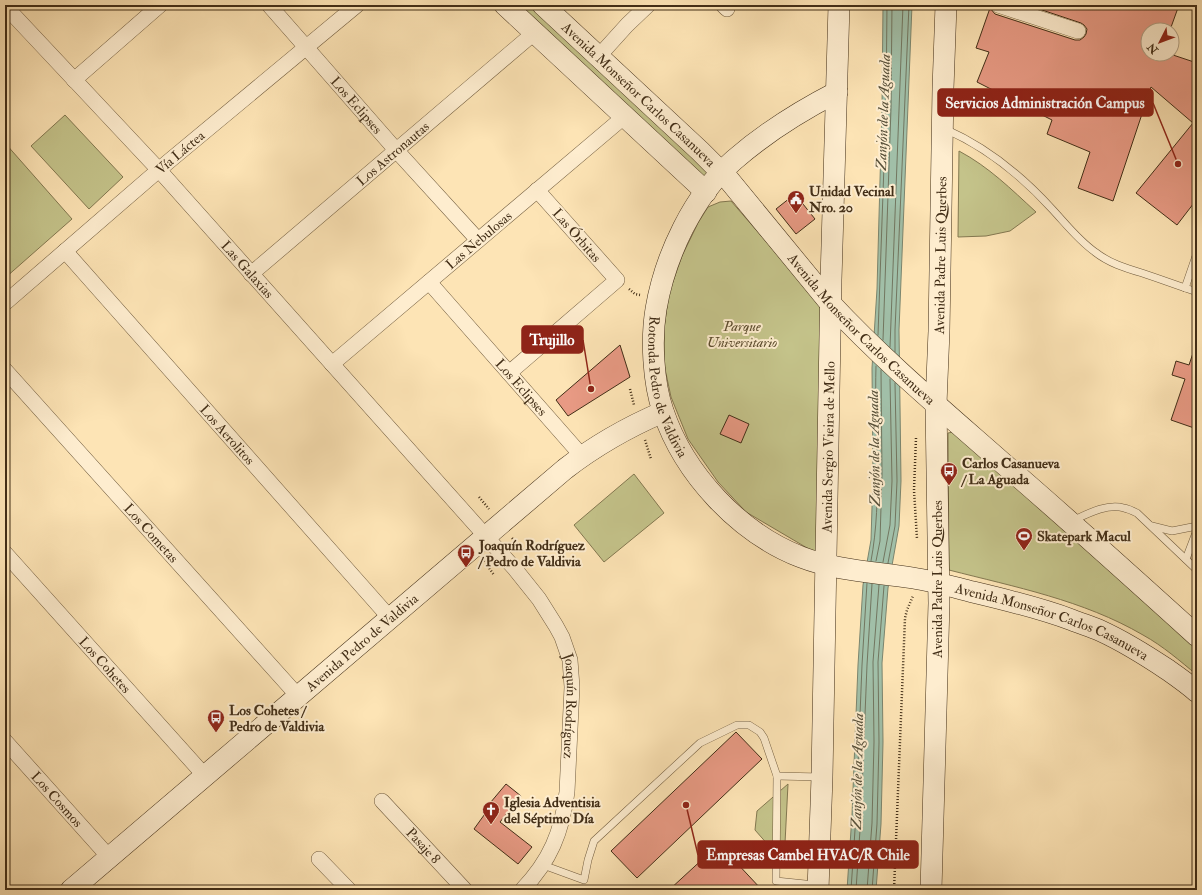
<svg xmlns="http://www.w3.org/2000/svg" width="1202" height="895" viewBox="0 0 1202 895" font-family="'IM FELL Double Pica',serif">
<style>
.green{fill:#c4c38a;stroke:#837850}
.water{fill:#a1bfa8;stroke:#7b856e}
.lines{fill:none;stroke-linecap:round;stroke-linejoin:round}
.shore{stroke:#727660;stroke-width:1}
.building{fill:#e89a84;stroke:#422e17}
.service-casing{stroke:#715c3e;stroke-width:8}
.minor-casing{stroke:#715c3e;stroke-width:16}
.secondary-casing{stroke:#422e17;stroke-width:22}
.path{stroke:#422e17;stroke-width:2.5;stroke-dasharray:1 2;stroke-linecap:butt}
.service{stroke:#feedcf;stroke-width:7}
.minor{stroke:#feedcf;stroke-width:15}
.secondary{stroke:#feedcf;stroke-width:21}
.labels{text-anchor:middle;stroke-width:4;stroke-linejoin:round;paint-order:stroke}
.street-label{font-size:14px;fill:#422e17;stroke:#feedcf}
.poi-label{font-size:14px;font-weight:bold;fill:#422e17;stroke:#feedcf;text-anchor:start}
.park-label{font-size:14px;font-style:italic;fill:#5c4c2e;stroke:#feedcf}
.water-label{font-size:15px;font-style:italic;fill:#5a523b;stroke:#feedcf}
.leader{fill:none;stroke:#8f2418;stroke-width:1.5}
.callout-dot{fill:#8f2418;stroke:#feedcf;stroke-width:1.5}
.callout{fill:#8f2418;stroke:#8f2418;stroke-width:1.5}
.callout-label{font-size:15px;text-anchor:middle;font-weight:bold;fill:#fff}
</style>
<rect width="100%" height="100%" fill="#fde4b5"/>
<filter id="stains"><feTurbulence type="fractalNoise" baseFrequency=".005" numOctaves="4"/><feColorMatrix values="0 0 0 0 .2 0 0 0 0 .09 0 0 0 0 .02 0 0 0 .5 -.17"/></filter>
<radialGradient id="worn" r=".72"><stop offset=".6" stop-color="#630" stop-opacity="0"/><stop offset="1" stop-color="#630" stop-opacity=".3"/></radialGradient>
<g class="green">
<path d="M516,5H530L710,171L703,178Z"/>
<path d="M65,115L123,177L89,209L31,146Z"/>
<path d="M5,143L72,219L5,278Z"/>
<path d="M959,151C989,167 1011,189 1036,212L1010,231L986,236L958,237Z"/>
<path d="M731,201L821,305L819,555L746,512L718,482L688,439L671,397L664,364V328L669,293L682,256L698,223L708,207L720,202Z"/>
<path d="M959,431L1197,646V675C1180,661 1163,646 1143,635C1083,600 1015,587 949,570L948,433Z"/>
<path d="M634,474L664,513L604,562L574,525Z"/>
<path d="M788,784L784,863L755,830L757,811Z"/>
</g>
<path class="water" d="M883,5H912L899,330L901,481L899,526L888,588L882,663L883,742L881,824L876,890H847L852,815L858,665L863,585L871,540L873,474L872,368L877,289L882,108Z"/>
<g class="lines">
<g class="shore">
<path d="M878,335L886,108L887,5"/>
<path d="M883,340L891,108L892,5"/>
<path d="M890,347L903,5"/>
<path d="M895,352V330L909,5"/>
<path d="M871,561C883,497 874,430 876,366"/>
<path d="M876,561L880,541L882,474L881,370"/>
<path d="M883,562L890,525L892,481L890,379"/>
<path d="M888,563L895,526L897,481L895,383"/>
<path d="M851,890L856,815L862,665L867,583"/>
<path d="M856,890L861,815L867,665L872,584"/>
<path d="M867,890L872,823L874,742L873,662L879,585"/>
<path d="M872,890L877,824L879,742L878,662L884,586"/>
</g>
</g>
<g class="building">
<path d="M1027,5H1179L1170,30H1148V54H1170L1197,63V199L1177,225L1136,193L1193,123L1151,87L1113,201L1078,188L1090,152L1047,134L1052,120L977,82L989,52L976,48L990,8L995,14L1075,40H1080L1084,37L1086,34L1087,29L1084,25L1081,23Z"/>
<path d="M795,194L815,219L796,234L776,209Z"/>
<path d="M620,345L630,377L568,416L556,400Z"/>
<path d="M1194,350L1197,351V429L1171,420L1185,379L1172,375L1176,361L1189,365Z"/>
<path d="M729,415L749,424L741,443L720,434Z"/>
<path d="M736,732L762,759L637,878L611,851Z"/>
<path d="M506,784L521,796L500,822L532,847L518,864L474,829L487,811L485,809Z"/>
<path d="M719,844L762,890H669Z"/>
</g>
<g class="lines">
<defs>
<g id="service">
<path d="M945,129C986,147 1022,176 1052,209C1066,224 1078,240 1095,252C1109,263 1125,268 1142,273C1160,279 1179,286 1197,292"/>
<path d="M1185,288L1197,253"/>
<path d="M1072,521C1087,514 1107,503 1124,508C1129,509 1133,511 1137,513L1197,570"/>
<path d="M1152,526L1172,531L1197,526"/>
<path d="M1186,559L1197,530"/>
<path d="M777,776L821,777"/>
<path d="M543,865L584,880L588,860L594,841L700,743L737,725H749L760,732L764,738L777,776L776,881L815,885"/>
</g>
<g id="minor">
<path id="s1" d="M269,5L396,150L478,240"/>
<path d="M723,5L727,9"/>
<path d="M998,5L1078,31"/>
<path id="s2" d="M5,6L159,170L515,569L539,599L556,626L562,637L570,660L572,687L567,792C562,832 550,861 522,890"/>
<path d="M599,56L627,25L648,5"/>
<path d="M74,80L160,5"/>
<path id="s3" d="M65,251L390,618"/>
<path id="s4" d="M251,274L534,33"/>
<path id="s5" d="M429,282L582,456"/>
<path id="s6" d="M5,303L168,162L357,5"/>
<path id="s7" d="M332,364L625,116"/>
<path id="s8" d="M5,370L298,696"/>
<path d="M509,373L617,280L537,190"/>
<path id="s9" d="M5,553L205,776"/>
<path id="s10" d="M5,741L109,857"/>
<path id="s11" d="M382,801L465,890"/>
<path d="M319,859L349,890"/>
</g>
<g id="secondary">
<path d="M505,5L706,192"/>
<path id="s12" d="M543,5L700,151L729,180L830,303C884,361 946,413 1005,465C1070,521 1133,578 1197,636"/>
<path id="s13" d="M837,92C800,111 765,133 734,160C693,196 665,256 656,309C651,339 653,382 663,411C684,474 739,533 801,557C837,571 876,572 913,578C933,581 953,587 973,592C1007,600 1040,608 1072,620C1082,624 1092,627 1101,631C1125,642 1147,656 1168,670C1178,677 1188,684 1197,692"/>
<path id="s14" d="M71,890L565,469C596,445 628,427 663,412"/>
<path id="s15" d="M818,890L822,777L831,280L839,5"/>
<path id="s16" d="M931,890L939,603L936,404L939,331L943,89L946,5"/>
</g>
</defs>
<use href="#service" class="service-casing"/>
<use href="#minor" class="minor-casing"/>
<use href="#secondary" class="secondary-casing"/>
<g class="path">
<path d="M629,289L635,294L640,295"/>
<path d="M630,389L634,405"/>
<path d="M916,438L914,490L917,539"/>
<path d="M645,440L651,459"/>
<path d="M479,497L489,509"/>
<path d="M512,538L523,550"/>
<path d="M484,561L494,575"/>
<path d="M894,890L905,618L907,610L913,596"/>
</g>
<use href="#service" class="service"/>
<use href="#minor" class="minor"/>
<use href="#secondary" class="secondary"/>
</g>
<defs>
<symbol id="civic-pin" viewBox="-11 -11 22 30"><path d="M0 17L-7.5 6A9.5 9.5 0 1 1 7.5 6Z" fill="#8f2418" stroke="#feedcf"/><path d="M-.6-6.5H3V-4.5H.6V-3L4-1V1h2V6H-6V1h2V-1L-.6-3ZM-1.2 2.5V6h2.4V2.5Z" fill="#fff"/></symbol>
<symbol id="bus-pin" viewBox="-11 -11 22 30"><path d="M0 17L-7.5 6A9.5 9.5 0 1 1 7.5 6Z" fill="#8f2418" stroke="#feedcf"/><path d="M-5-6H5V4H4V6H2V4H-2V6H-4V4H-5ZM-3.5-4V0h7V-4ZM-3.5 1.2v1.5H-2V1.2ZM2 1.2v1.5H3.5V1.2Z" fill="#fff"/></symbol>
<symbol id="stadium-pin" viewBox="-11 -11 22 30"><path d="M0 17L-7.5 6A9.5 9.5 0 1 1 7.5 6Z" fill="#8f2418" stroke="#feedcf"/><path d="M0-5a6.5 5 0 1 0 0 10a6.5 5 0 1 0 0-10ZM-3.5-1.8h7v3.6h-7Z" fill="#fff"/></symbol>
<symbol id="church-pin" viewBox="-11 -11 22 30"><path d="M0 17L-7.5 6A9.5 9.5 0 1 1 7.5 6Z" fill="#8f2418" stroke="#feedcf"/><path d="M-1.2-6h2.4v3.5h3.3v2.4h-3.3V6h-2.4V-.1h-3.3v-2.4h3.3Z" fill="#fff"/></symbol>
</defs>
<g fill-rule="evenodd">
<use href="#civic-pin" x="786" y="189" width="20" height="27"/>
<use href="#bus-pin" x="939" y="461" width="20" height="27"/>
<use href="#stadium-pin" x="1014" y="526" width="20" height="27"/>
<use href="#bus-pin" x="456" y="543" width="20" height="27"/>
<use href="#bus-pin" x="206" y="708" width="20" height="27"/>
<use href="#church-pin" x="481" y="800" width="20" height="27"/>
</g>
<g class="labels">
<g class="street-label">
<text dy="5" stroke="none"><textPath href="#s12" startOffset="131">Avenida Monseñor Carlos Casanueva</textPath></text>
<text dy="5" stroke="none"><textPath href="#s1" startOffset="133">Los Eclipses</textPath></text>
<text dy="5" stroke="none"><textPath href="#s6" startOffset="231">Vía Láctea</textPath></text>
<text dy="5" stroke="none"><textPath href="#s4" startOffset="186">Los Astronautas</textPath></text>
<text transform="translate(577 235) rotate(49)" y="5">Las Órbitas</text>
<text dy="5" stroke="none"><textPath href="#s7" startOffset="192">Las Nebulosas</textPath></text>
<text dy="5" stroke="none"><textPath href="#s16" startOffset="635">Avenida Padre Luis Querbes</textPath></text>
<text dy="5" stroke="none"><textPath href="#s2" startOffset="358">Las Galaxias</textPath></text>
<text dy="5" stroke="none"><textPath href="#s12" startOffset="455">Avenida Monseñor Carlos Casanueva</textPath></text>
<text dy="5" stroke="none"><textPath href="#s13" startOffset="375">Rotonda Pedro de Valdivia</textPath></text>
<text dy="5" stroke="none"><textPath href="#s5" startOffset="140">Los Eclipses</textPath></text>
<text dy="5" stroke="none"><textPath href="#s3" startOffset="245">Los Aerolitos</textPath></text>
<text dy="5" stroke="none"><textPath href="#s15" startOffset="443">Avenida Sergio Vieira de Mello</textPath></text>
<text dy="5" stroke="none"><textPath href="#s8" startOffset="219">Los Cometas</textPath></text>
<text transform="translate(937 579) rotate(-90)" y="5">Avenida Padre Luis Querbes</text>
<text dy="5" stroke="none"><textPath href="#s13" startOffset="865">Avenida Monseñor Carlos Casanueva</textPath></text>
<text dy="5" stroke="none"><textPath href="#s14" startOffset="382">Avenida Pedro de Valdivia</textPath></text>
<text dy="5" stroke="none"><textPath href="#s9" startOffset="150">Los Cohetes</textPath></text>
<text dy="5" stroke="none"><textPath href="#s2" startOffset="913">Joaquín Rodríguez</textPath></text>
<text dy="5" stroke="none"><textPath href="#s10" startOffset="78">Los Cosmos</textPath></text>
<text dy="5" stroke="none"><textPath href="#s11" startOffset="61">Pasaje 8</textPath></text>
</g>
<g class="poi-label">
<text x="809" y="196">Unidad Vecinal<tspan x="809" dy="16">Nro. 20</tspan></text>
<text x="962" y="468">Carlos Casanueva<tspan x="962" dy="16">/ La Aguada</tspan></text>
<text x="1037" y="541">Skatepark Macul</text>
<text x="479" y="550">Joaquín Rodríguez<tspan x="479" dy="16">/ Pedro de Valdivia</tspan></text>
<text x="229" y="715">Los Cohetes /<tspan x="229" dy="16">Pedro de Valdivia</tspan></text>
<text x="504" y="807">Iglesia Adventisia<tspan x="504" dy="16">del Séptimo Día</tspan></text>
</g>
<g class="park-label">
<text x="742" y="331">Parque<tspan x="742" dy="16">Universitario</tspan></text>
</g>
<g class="water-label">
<text transform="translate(883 112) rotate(-88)" y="5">Zanjón de la Aguada</text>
<text transform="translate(874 448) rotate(-91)" y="5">Zanjón de la Aguada</text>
<text transform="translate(857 771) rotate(-89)" y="5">Zanjón de la Aguada</text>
</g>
</g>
<path class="leader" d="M1178 164L1153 103M591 389L583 340M686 805L698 855"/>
<g class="callout-dot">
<circle cx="1178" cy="164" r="4"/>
<circle cx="591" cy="389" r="4"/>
<circle cx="686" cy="805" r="4"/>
</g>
<g class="callout">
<rect x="938" y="89" width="215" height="27" rx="4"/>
<rect x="522" y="326" width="61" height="27" rx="4"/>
<rect x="698" y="841" width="220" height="27" rx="4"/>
</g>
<g class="callout-label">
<text x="1045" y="108">Servicios Administración Campus</text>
<text x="552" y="345">Trujillo</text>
<text x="808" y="860">Empresas Cambel HVAC/R Chile</text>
</g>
<rect width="1202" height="895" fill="none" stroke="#fde4b5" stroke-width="20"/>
<rect x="6" y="6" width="1190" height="883" fill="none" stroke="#422e17" stroke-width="2"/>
<rect x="10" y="10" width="1182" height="875" fill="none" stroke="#422e17"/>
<g transform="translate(1160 42) rotate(228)"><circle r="19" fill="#feedcf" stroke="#b3a185"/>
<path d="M0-3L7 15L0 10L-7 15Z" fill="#8f2418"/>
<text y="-6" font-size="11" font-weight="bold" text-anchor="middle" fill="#422e17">N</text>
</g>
<rect width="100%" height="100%" filter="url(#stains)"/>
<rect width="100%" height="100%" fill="url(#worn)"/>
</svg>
